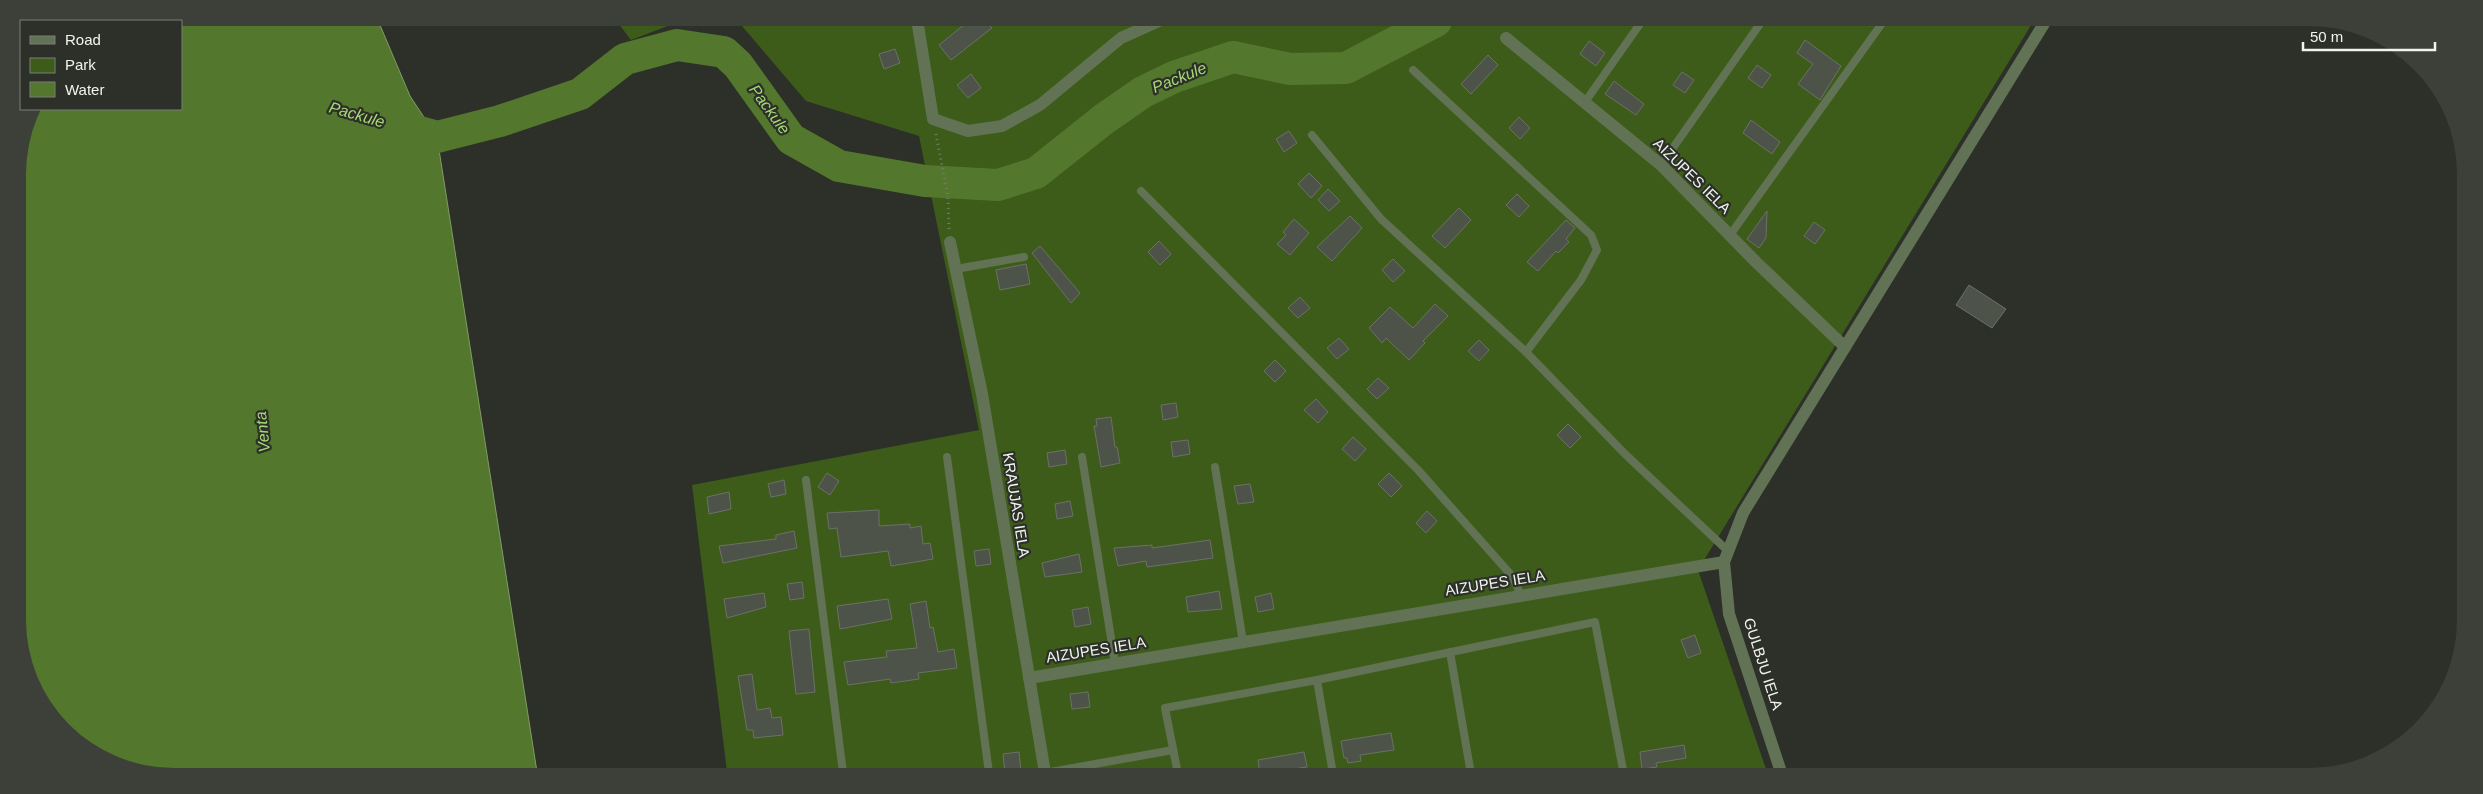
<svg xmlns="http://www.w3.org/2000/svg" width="2483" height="794" viewBox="0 0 2483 794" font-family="Helvetica,sans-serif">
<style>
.green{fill:#3d5c1a}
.water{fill:#53772d;stroke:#829c67}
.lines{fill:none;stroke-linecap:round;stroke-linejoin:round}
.river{stroke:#53772d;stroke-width:32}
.building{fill:#4e534a;stroke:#6b7167}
.path{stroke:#777b74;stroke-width:3;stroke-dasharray:1 4;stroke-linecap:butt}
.lane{stroke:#627254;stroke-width:8}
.street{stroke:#627254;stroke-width:12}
.labels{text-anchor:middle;stroke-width:4.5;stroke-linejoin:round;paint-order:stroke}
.street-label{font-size:15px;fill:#f0f4ee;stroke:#2c3028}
.water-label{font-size:16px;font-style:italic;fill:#a6d975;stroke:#2c3028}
</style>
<rect width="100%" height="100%" fill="#2c3028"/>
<g class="green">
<path d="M615,19H686L631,40Z"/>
<path d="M736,19L2033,22L1698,570L1768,775L727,772L692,485L979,430L919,136L806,101Z"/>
</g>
<path class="water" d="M175,18H377L410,96L437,137L537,772L134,771L88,750L57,723L20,650L18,165L30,114L33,109H181V21H156Z"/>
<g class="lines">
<path class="river" d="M395,125L437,137L500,121L580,94L625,59L677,45L724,52L738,65L791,139L839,166L925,181L998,185L1036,173L1104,119L1143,92L1174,77L1233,57L1290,69L1346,68L1436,21"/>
</g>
<g class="building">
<path d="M971,19L984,20L992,28L951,60L939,45Z"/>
<path d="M1805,40L1841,66L1820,100L1798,84L1813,64L1797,53Z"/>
<path d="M1589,41L1605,53L1596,66L1580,54Z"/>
<path d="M895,49L900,63L884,69L879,54Z"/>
<path d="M1488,55L1498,65L1471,94L1461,84Z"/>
<path d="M1757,65L1771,75L1762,88L1748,78Z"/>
<path d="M1682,72L1694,80L1685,93L1673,85Z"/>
<path d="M971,74L981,88L968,98L957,85Z"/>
<path d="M1614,81L1644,104L1636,115L1605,94Z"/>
<path d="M1519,117L1530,128L1520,139L1509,128Z"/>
<path d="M1751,120L1780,142L1772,154L1743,133Z"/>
<path d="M1289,131L1297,143L1284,152L1276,139Z"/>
<path d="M1309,173L1322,186L1311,198L1298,184Z"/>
<path d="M1328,189L1340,201L1329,211L1318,200Z"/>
<path d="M1517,194L1529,206L1519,217L1506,205Z"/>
<path d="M1459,208L1471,220L1445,248L1432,236Z"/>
<path d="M1767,211L1766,238L1759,248L1747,239Z"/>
<path d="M1350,216L1362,228L1332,261L1317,247Z"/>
<path d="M1294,219L1309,233L1290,255L1277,244L1286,235L1283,232Z"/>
<path d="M1566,220L1575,228L1566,239L1569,242L1558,253L1556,251L1538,271L1527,262Z"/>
<path d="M1814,222L1825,230L1815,244L1804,236Z"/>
<path d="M1159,241L1171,254L1160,265L1148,252Z"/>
<path d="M1040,246L1080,293L1071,303L1032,253Z"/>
<path d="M1393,259L1405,271L1393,282L1382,270Z"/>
<path d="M1026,264L1030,284L1000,290L996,270Z"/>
<path d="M1969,285L2006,309L1992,328L1956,305Z"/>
<path d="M1300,297L1310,308L1298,318L1288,308Z"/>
<path d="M1435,304L1448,316L1423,341L1425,343L1409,360L1386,338L1382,343L1369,328L1390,307L1413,328Z"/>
<path d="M1339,338L1349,349L1337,359L1327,348Z"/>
<path d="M1479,340L1489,350L1479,361L1468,351Z"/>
<path d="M1275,360L1286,371L1275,382L1264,371Z"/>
<path d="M1378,378L1389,388L1377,399L1367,389Z"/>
<path d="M1316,399L1328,412L1318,423L1304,410Z"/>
<path d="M1176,403L1178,417L1163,420L1161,405Z"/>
<path d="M1111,417L1115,447H1117L1120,463L1101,467L1094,426H1097L1096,419Z"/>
<path d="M1568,424L1581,437L1570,448L1557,435Z"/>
<path d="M1353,437L1366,449L1355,461L1342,449Z"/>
<path d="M1188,440L1190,454L1173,457L1171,442Z"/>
<path d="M1065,450L1067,464L1049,467L1047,453Z"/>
<path d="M827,473L839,481L830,495L818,487Z"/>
<path d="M1389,473L1402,486L1391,497L1378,484Z"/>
<path d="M784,480L786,494L771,497L768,484Z"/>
<path d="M1250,484L1254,502L1238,504L1234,486Z"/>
<path d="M729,492L731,509L709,514L707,497Z"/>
<path d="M1070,501L1073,516L1057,519L1055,504Z"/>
<path d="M879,510V526L910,524V528L921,526L923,544L930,543L933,559L891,566L888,551L841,557L837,528L829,529L827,513Z"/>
<path d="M1427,511L1437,521L1426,533L1416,523Z"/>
<path d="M794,531L797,548L723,563L719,546L776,539V535Z"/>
<path d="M1210,540L1213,558L1147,567L1146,561L1118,566L1114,548L1152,545V548Z"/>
<path d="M989,549L991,564L976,566L974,551Z"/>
<path d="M1079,554L1082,572L1045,577L1042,563Z"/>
<path d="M802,582L804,598L790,600L787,584Z"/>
<path d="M1219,591L1222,609L1188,612L1186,597Z"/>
<path d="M764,593L766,607L727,618L724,599Z"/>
<path d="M1271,593L1274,609L1258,612L1255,597Z"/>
<path d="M888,599L892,619L840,629L837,606Z"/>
<path d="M926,601L930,628L933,627L938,652L954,649L957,668L918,673L919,679L891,683L890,679L848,685L844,662L887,657L886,651L917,648L910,604Z"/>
<path d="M1088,607L1091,624L1075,627L1072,610Z"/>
<path d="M809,629L815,692L796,694L789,631Z"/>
<path d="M1695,635L1701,653L1688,658L1681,640Z"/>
<path d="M752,674L757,710L770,708L772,718L781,717L783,735L754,738L753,730H747L738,676Z"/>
<path d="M1088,692L1090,707L1072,709L1070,694Z"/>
<path d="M1391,733L1394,750L1360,755L1361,761L1348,763L1347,758H1344L1341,741Z"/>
<path d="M1684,745L1686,758L1656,763L1657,767L1642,769L1640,752Z"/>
<path d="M1019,752L1021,771L1005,773L1003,754Z"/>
<path d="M1304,752L1307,767L1260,774L1258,760Z"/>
</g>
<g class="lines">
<path class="path" d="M936,134L948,198L949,229"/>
<g class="lane">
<path d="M1413,70L1591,235L1597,250L1581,280L1526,352"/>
<path d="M1585,102L1642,21"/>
<path d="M1312,135L1381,219L1526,352L1625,454L1728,551"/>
<path d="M1661,165L1762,21"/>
<path d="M1141,191L1418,470L1512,576L1521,595"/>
<path d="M1730,235L1883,22"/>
<path d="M956,269L1024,257"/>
<path d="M947,457L989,773"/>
<path d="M1082,457L1115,663"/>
<path d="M1215,467L1243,642"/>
<path d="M806,480L843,773"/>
<path d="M1450,652L1471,774"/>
<path d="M1317,680L1595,622L1624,775"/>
<path d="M1045,773L1173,750"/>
<path d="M1178,774L1165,708L1317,680L1333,774"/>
</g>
<g class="street">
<path d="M917,19L933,119L968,131L1002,126L1040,105L1121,38L1161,20"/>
<path d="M1506,38L1661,165L1756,262L1845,347"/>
<path d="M950,242L982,394L1045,773"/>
<path d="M1029,678L1724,562"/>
<path d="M1782,775L1729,614L1724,562L1743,513L2045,22"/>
</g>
</g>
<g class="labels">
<g class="street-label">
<text transform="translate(1692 176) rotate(44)" y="5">AIZUPES IELA</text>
<text transform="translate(1016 505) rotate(81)" y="5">KRAUJAS IELA</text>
<text transform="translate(1495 583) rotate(-9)" y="5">AIZUPES IELA</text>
<text transform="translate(1096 650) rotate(-9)" y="5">AIZUPES IELA</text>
<text transform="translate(1763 664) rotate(72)" y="5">GULBJU IELA</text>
</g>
<g class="water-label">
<text transform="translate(1179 77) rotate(-22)" y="6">Packule</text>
<text transform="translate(770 109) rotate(54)" y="6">Packule</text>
<text transform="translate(357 114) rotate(16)" y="6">Packule</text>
<text transform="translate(262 432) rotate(-96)" y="6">Venta</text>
</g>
</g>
<path d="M0 0H2483V794H0ZM174 26H2309A148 148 0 0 1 2457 174V620A148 148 0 0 1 2309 768H174A148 148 0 0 1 26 620V174A148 148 0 0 1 174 26Z" fill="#3c4038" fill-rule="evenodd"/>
<rect x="20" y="20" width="162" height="90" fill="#2c3028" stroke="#7a7e77"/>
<rect x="30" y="36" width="25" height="8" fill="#627254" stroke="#7a7e77"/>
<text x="65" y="45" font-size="15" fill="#f0f4ee">Road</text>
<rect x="30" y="58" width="25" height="15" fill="#3d5c1a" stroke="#7a7e77"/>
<text x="65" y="70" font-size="15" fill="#f0f4ee">Park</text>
<rect x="30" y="82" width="25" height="15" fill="#53772d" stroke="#7a7e77"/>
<text x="65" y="95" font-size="15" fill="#f0f4ee">Water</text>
<path d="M2303 42v8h132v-8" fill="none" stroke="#f0f4ee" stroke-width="2.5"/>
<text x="2310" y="42" font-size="15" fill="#f0f4ee" stroke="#2c3028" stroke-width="4" paint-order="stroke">50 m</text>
</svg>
